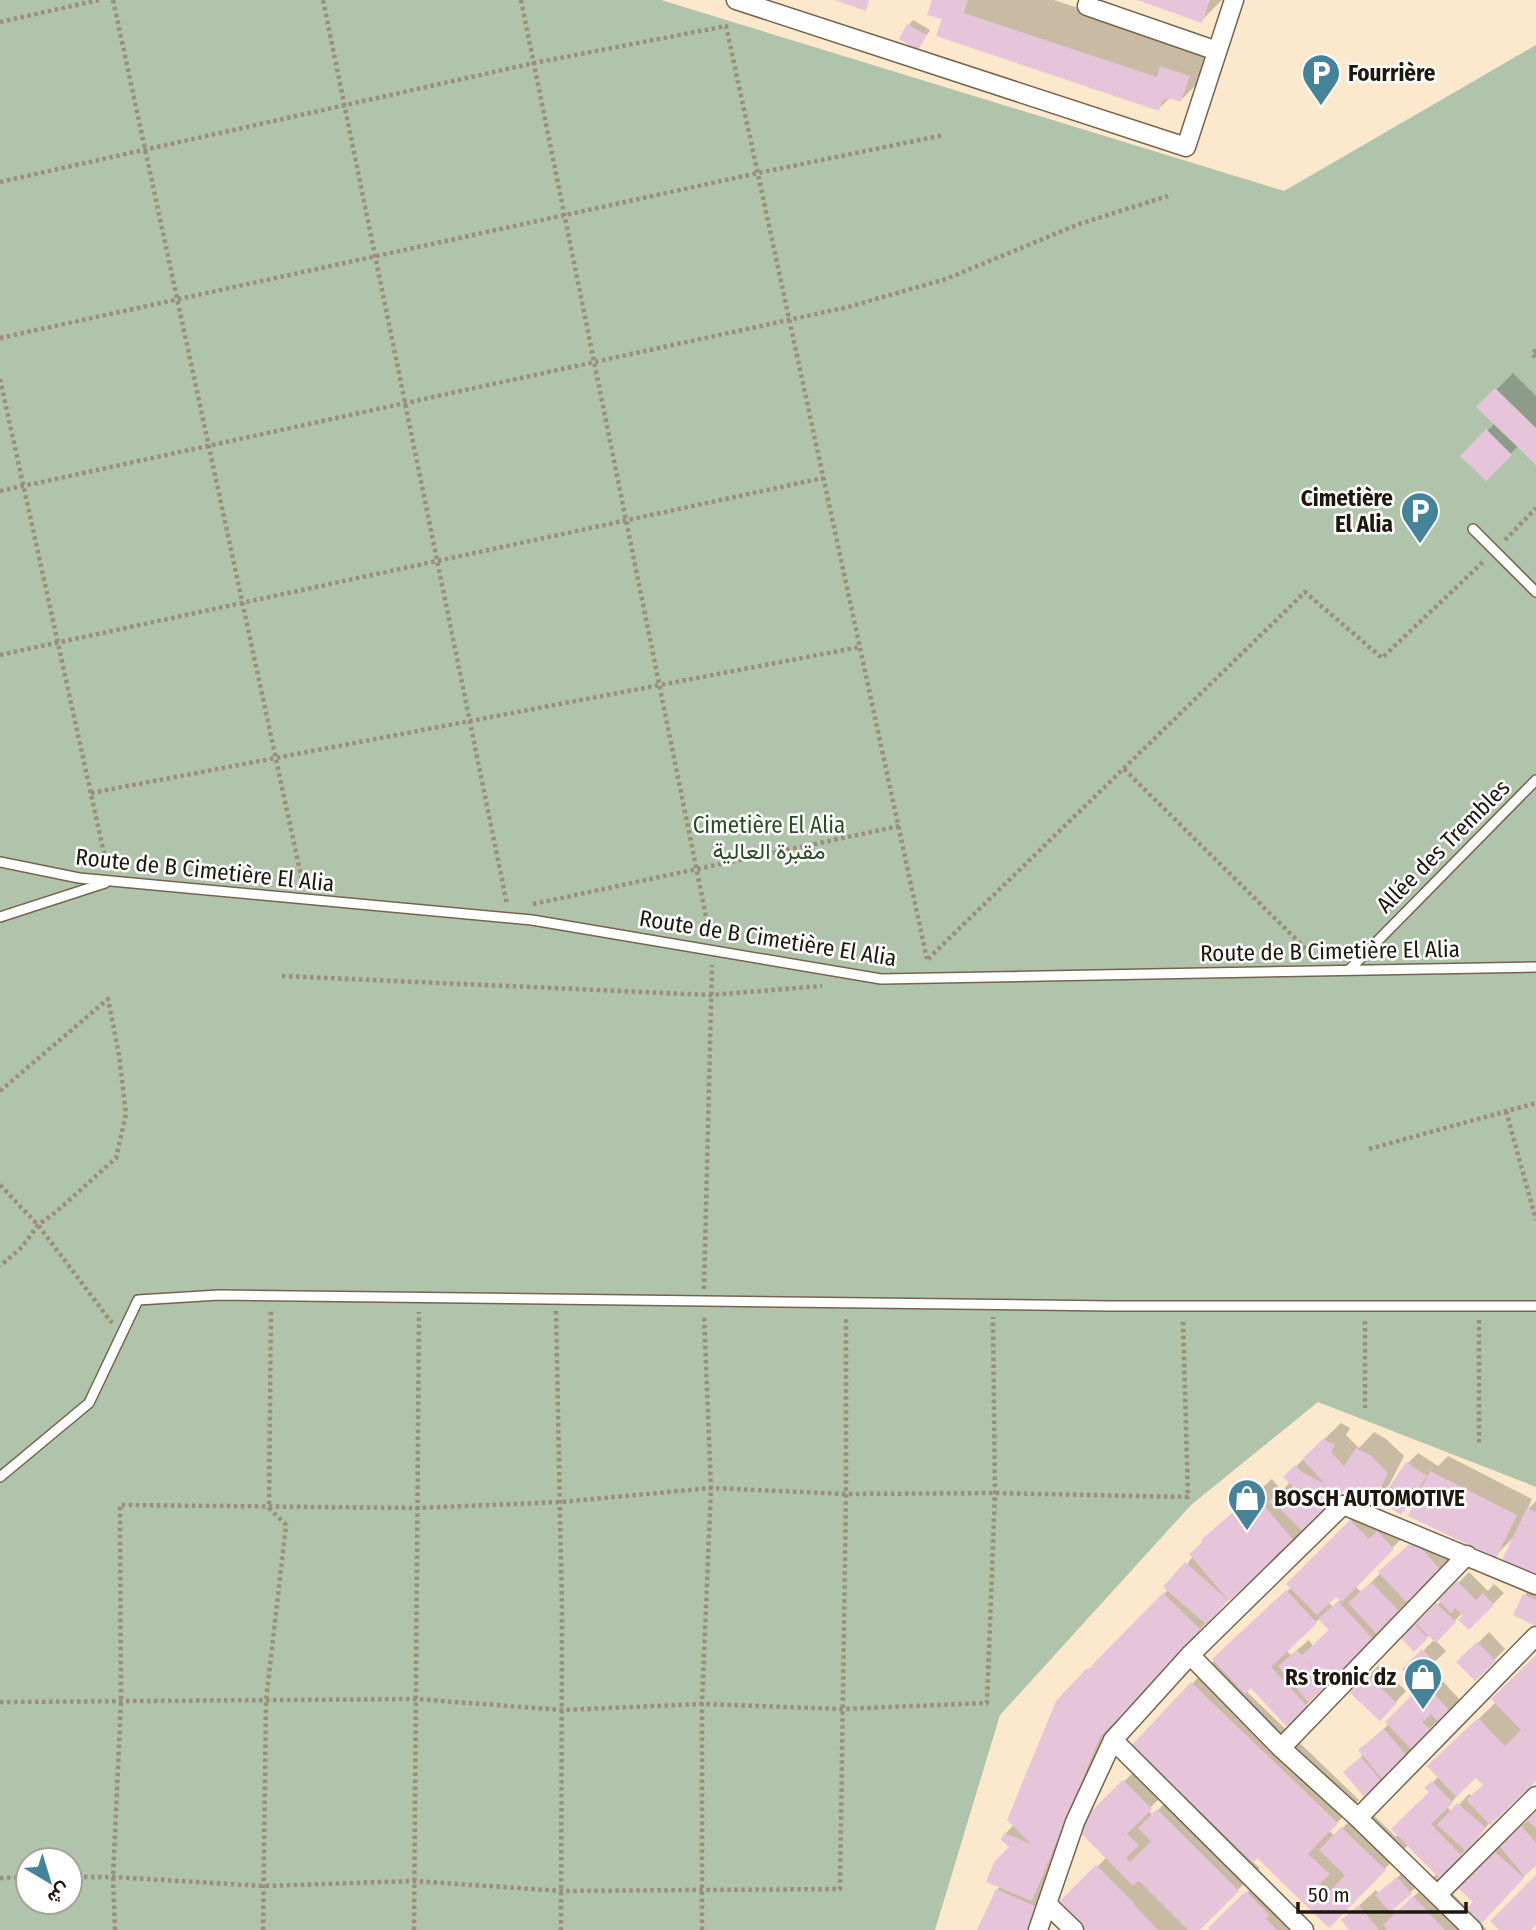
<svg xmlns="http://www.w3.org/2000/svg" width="1536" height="1930" viewBox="0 0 1536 1930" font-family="'Fira Sans Condensed',Vazirmatn,sans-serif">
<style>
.green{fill:#b0c4ab;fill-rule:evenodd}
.shadow{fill:#0003;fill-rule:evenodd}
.building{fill:#e6c4da}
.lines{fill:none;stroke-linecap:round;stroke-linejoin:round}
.service-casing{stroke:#75644c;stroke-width:12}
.minor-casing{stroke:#75644c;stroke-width:21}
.path{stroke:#9c8f7a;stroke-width:4.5;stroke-dasharray:3.5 3.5;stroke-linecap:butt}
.service{stroke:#fff;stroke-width:9}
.minor{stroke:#fff;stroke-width:18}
.labels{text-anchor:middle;stroke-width:5;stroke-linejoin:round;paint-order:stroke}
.poi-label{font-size:23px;font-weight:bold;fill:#1e170d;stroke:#fff;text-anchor:start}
.park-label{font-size:23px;fill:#2c4d24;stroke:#fff}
.street-label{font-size:23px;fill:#1e170d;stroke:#fff}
</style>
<rect width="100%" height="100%" fill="#fce9cd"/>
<path class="green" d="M0,0H661L1284,191L1536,45V1487L1318,1402L1191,1505L1000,1715L935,1930H0ZM28,1860H70V1902H28Z"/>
<g class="shadow">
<path d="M934,0H1054L1185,43L1195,34L1222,43L1213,68L1181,100L1171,97L1158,109L944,18Z"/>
<path d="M1142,0H1222L1201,21Z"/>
<path d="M913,20L930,30L918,48L909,25Z"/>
<path d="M1513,373L1536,396V463L1518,446L1486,479L1462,456L1495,423L1479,407Z"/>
<path d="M1341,1423L1350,1428L1346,1435L1359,1448L1374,1432L1386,1439L1404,1456L1389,1485L1373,1502L1345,1488L1309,1522L1312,1525L1295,1541L1230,1598L1121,1713L1054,1877L1037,1930H979L997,1890L1001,1886L1011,1847L1005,1834L1014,1825L1057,1702L1169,1589L1193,1556L1191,1554L1220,1524L1272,1479L1282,1491L1290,1482L1285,1477Z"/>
<path d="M1418,1453L1438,1466L1448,1456L1532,1499L1527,1510L1536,1501V1574L1514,1537L1495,1556L1423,1485L1400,1513L1408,1463Z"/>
<path d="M1367,1505L1386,1524L1394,1516L1409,1531L1355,1586L1361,1592L1426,1530L1451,1558L1408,1598L1409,1600L1388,1621L1389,1622L1287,1724L1251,1686L1246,1691L1359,1800L1329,1831L1335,1836L1364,1806L1396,1837L1431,1792L1427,1788L1439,1776L1452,1745L1496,1702L1536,1657V1779L1490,1822L1477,1839L1437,1878L1468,1909L1475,1902L1460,1888L1511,1834L1536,1814V1864L1480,1922L1487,1930H1352L1343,1920L1376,1890L1379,1894L1409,1867L1421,1883L1391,1909L1396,1914L1437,1874L1408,1845L1329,1926L1257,1856L1252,1861L1260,1868L1198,1930H1074L1061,1903L1107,1857L1078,1827L1148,1758L1134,1745L1231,1643L1292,1587L1288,1584ZM1336,1594L1341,1599L1333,1607L1328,1602ZM1320,1618L1330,1630L1313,1646L1309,1640L1291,1655L1286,1650ZM1476,1775L1485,1784L1473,1797L1469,1794L1452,1812L1447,1807ZM1174,1784L1179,1789L1153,1815L1148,1810Z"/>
<path d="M1469,1572L1488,1591L1494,1584L1504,1593L1469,1628L1462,1613L1436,1641L1446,1651L1416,1680L1405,1669L1435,1639L1430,1634L1414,1649L1403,1637L1419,1621L1421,1622Z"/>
<path d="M1535,1584L1536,1585V1624L1525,1595Z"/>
<path d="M1489,1632L1505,1649L1475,1679L1459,1662Z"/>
<path d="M1379,1665L1406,1691L1380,1719L1352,1693Z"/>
<path d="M1436,1674L1460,1700L1415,1743L1418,1746L1391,1769L1392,1771L1382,1782L1345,1772L1364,1754L1360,1750L1389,1724L1388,1722Z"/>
<path d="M1264,1876L1284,1898L1281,1901L1309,1930H1212L1211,1928Z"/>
</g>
<g class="building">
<path d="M835,0H869L866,11Z"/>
<path d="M932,0H968L964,13L1157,77L1160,66L1190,76L1181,102L1169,98L1162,101L1159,111L936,36L942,19L927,15Z"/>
<path d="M1137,0H1210L1202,23Z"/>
<path d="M907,24L927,35L918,50L899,39Z"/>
<path d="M1495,388L1536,428V465L1476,407Z"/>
<path d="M1486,429L1512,455L1486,481L1460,456Z"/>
<path d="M1323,1439L1335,1445L1331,1452L1344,1466L1356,1448L1370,1455L1388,1473L1373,1504L1345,1490L1302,1531L1278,1507L1268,1502L1273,1498L1287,1504L1295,1489L1283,1477L1295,1465L1302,1472L1325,1484L1302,1459Z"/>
<path d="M1406,1462L1427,1476L1401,1515L1380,1501Z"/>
<path d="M1430,1471L1517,1515L1496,1558L1408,1516Z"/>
<path d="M1254,1494L1296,1543L1229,1601L1189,1554L1203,1543L1201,1540Z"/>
<path d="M1527,1508L1536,1512V1576L1502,1560Z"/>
<path d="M1350,1520L1369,1539L1377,1531L1394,1549L1342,1602L1336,1597L1317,1615L1286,1584Z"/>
<path d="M1414,1540L1441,1570L1406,1602L1378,1572Z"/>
<path d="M1185,1562L1228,1600L1207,1625L1163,1587Z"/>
<path d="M1457,1581L1476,1600L1483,1593L1494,1605L1469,1630L1458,1620L1463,1616L1455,1608L1451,1613L1438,1600Z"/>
<path d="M1371,1582L1400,1612L1377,1634L1348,1603Z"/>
<path d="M1286,1590L1317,1623L1271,1667L1308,1707L1287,1727L1251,1688L1245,1694L1212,1659Z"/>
<path d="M1163,1593L1202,1631L1100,1737L1032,1901L986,1882L994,1862L1009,1847L1001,1840L1004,1833L1031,1844L1007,1820L1056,1701L1087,1668L1091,1669L1093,1664Z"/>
<path d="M1523,1594L1536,1600V1626L1513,1615Z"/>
<path d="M1338,1601L1374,1640L1327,1683L1305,1659L1327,1686L1308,1702L1278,1666L1297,1650L1302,1655L1329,1630L1318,1619Z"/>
<path d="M1436,1603L1456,1622L1436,1643L1416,1624Z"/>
<path d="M1414,1624L1428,1638L1414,1652L1400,1637Z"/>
<path d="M1477,1642L1496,1661L1475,1681L1456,1662Z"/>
<path d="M1422,1649L1436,1663L1416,1683L1402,1669Z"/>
<path d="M1536,1655V1781L1490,1825L1466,1800L1483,1785L1476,1778L1456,1797L1427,1766L1478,1718L1505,1746L1521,1730L1491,1699Z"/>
<path d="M1367,1675L1397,1703L1380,1721L1350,1693Z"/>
<path d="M1191,1682L1338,1823L1308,1854L1330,1874L1320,1884L1329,1892L1345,1875L1319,1850L1341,1827L1386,1870L1329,1928L1257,1858L1253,1863L1132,1745Z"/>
<path d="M1424,1683L1451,1712L1439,1723L1431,1714L1422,1722L1431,1730L1411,1749L1385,1722Z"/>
<path d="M1384,1729L1408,1757L1382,1779L1358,1750Z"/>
<path d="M1361,1757L1383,1783L1365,1798L1343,1772Z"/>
<path d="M1123,1780L1152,1809L1127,1834L1139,1845L1126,1858L1130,1862L1151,1841L1138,1828L1157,1809L1239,1891L1200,1930H1188L1139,1881L1133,1886L1075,1827Z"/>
<path d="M1432,1781L1453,1803L1431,1824L1462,1856L1439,1878L1391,1829L1429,1792L1424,1788Z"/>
<path d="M1457,1803L1486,1828L1466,1851L1437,1825Z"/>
<path d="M1536,1811V1828L1527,1820Z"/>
<path d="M1521,1825L1536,1843V1866L1524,1876L1498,1844Z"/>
<path d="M1493,1850L1524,1878L1482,1923L1466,1909L1473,1902L1458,1888Z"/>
<path d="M1096,1865L1135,1904L1134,1905L1158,1930H1085L1058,1903Z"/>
<path d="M1536,1875V1925L1531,1930H1499L1490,1921Z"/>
<path d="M1397,1877L1412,1894L1390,1912L1375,1895Z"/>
<path d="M996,1889L1039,1908L1029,1930H977Z"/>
<path d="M1246,1891L1269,1915L1266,1919L1277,1930H1210L1208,1928Z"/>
<path d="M1413,1896L1445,1930H1387L1383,1925Z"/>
<path d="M1359,1905L1379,1930H1349L1341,1920Z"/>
</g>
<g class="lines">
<defs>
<g id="service">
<path d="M1473,529L1536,592"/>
<path d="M0,862L79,878L532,920L881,979L1536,967"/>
<path d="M0,917L105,883"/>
<path d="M1349,970L1536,780"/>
<path d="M0,1477L89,1403L138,1300L219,1295L1110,1306H1536"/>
</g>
<g id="minor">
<path d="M736,0L1186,147L1234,0"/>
<path d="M1089,0L1087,6L1217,51"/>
<path d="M1190,1655L1281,1748L1358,1818L1473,1930"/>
<path d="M1113,1740L1304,1930"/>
<path d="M1281,1748L1467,1555"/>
<path d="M1358,1818L1536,1636"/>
<path d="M1438,1894L1536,1796"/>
<path d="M1047,1904L1074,1930"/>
<path d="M1038,1930L1075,1822L1113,1740L1190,1655L1343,1505L1536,1585"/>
</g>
</defs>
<use href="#service" class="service-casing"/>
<use href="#minor" class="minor-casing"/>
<g class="path">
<path d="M113,0L303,885"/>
<path d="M323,0L507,904"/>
<path d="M521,0L710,936"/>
<path d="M0,22L99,0"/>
<path d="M0,182L534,63L726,26L927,959"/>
<path d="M0,338L758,173L944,135"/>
<path d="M1536,350L1532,353L1536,358"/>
<path d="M0,379L107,867"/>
<path d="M0,491L848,307L946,279L1079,224L1168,196"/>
<path d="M1505,540L1536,508"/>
<path d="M0,655L823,478"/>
<path d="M1124,769L1314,957"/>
<path d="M91,793L860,647"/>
<path d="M533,904L899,826"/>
<path d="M928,959L1305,592L1382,658L1484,561"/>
<path d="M282,976L711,995L822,986"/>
<path d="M0,1091L108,999L119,1055L126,1114L116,1158L56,1212L38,1225L22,1247L0,1266"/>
<path d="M1506,1111L1536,1220"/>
<path d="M1369,1149L1536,1103"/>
<path d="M0,1185L38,1225L112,1323"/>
<path d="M704,1289L712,965"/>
<path d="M556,1311L562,1611L561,1930"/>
<path d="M1479,1320V1445"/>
<path d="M1365,1321V1408"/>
<path d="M0,1702L416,1699L562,1710L702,1704L842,1709L987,1703L995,1493L993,1317"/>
<path d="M70,1877H113L264,1886L414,1881L562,1891L840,1889L846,1494V1317"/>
<path d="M0,1878L28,1877"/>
<path d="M115,1930L113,1877L121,1702L120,1505L417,1508L561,1502L711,1488L846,1494L995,1493L1188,1497L1183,1320"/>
<path d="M263,1930L266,1701L286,1525L269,1508L271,1310"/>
<path d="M414,1930L419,1312"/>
<path d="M702,1930V1704L711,1488L704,1315"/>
</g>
<use href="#service" class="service"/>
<use href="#minor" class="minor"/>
</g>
<defs>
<symbol id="parking-pin" viewBox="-11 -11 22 30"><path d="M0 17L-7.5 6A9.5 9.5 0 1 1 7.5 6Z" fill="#448398" stroke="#fff"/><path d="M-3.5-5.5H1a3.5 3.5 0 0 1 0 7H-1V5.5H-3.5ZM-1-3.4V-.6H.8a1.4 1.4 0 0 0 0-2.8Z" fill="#fff"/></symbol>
<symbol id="shop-pin" viewBox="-11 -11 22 30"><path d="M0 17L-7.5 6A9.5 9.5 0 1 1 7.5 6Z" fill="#448398" stroke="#fff"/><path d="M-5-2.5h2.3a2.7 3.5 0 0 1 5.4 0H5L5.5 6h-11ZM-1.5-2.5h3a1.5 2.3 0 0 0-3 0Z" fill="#fff"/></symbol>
</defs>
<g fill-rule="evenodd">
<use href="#parking-pin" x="1299" y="51" width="44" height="60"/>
<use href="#parking-pin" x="1398" y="489" width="44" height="60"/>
<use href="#shop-pin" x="1225" y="1476" width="44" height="60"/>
<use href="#shop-pin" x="1401" y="1655" width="44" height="60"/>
</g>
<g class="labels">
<g class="poi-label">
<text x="1348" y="81">Fourrière</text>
<text x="1393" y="506" text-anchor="end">Cimetière<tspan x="1393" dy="26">El Alia</tspan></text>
<text x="1274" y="1506">BOSCH AUTOMOTIVE</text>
<text x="1396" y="1685" text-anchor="end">Rs tronic dz</text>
</g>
<g class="park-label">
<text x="769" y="833">Cimetière El Alia<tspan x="769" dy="26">مقبرة العالية</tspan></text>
</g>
<g class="street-label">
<text transform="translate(1443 846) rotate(-45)" y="8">Allée des Trembles</text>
<text transform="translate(205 870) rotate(6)" y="8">Route de B Cimetière El Alia</text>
<text transform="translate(768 938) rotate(9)" y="8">Route de B Cimetière El Alia</text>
<text transform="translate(1330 951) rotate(-1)" y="8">Route de B Cimetière El Alia</text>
</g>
</g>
<g transform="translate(49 1881) rotate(142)"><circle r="33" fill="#ffffff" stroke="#a5a29e" stroke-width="2"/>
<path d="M0-5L12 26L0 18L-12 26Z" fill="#448398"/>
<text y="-10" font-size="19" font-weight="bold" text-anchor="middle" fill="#1e170d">ش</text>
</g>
<path d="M1298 1902v10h168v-10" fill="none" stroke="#1e170d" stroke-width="3.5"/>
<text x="1308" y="1902" font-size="21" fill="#1e170d" stroke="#ffffff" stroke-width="5" paint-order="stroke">50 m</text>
</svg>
